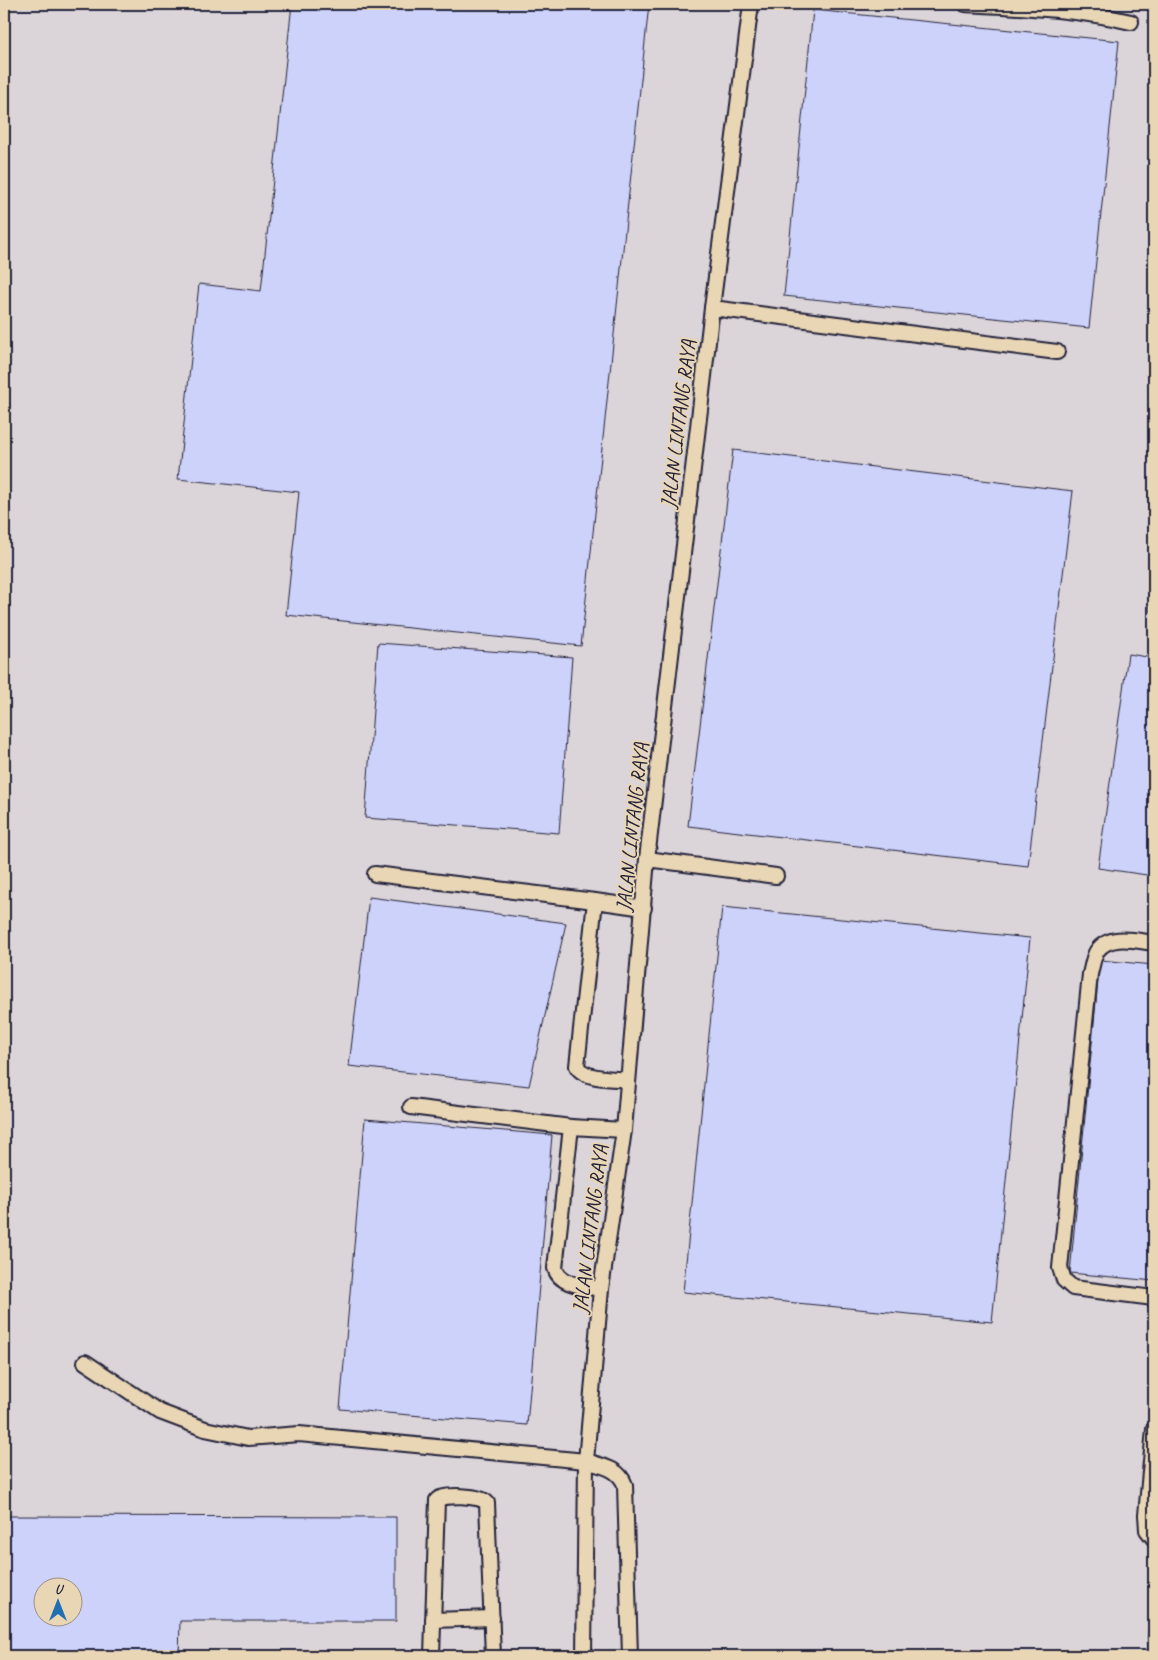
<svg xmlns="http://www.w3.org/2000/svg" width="1158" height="1660" viewBox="0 0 1158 1660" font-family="Caveat,sans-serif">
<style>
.built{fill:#dbd4d8;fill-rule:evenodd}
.building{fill:#cdd2fa;stroke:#22223b;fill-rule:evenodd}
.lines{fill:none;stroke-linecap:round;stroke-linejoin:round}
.lane-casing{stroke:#22223b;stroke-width:18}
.lane{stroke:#e9d6b4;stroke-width:14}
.labels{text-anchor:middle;stroke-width:4;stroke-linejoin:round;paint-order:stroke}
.street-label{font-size:21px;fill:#22223b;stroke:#e9d6b4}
</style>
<rect width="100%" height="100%" fill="#e1d5c9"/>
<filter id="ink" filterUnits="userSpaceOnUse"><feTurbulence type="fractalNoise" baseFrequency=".02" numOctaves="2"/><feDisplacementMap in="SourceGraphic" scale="10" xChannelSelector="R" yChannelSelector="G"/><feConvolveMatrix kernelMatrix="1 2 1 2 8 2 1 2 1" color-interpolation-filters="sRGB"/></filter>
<g filter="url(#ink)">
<path class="built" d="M4,4H1154V1656H4ZM42,1588H72V1618H42Z"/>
<g class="building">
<path d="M292,4H649L581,646L286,615L299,492L178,479L199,284L261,291Z"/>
<path d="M813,10L1119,41L1089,328L784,296Z"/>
<path d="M733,450L1073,491L1028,866L688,826Z"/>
<path d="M1154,569V612L1149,611Z"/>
<path d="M378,643L572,657L559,833L365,818Z"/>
<path d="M1128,654L1154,658V876L1098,868Z"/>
<path d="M369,897L566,923L529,1086L349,1066Z"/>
<path d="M722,907L1030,938L992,1322L683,1292Z"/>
<path d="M1100,960L1154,965V1281L1070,1273Z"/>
<path d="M365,1119L552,1135L527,1425L340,1409Z"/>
<path d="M4,1516L396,1517V1621H180L179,1656H4ZM42,1588H72V1618H42Z"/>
<path d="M1154,1564V1656H1146Z"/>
</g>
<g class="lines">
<defs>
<g id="lane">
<path d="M965,4C1021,7 1076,9 1131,22"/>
<path d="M712,308L1057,352"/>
<path d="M647,859L776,876"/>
<path d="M375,874L595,901L577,1066C583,1080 615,1078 628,1080"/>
<path d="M595,901L644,908"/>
<path d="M1154,943C1137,941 1109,933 1097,951C1093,957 1092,967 1090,974L1060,1268L1064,1280L1073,1288L1154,1298"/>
<path d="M411,1107L571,1127L555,1268C560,1286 585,1286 601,1289"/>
<path d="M571,1127L624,1130"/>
<path d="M85,1362L160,1412L205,1429L248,1438L299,1434L586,1461C602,1466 619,1468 625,1485L630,1656"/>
<path d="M1154,1429L1146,1515L1147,1530L1154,1539"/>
<path d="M433,1620L492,1618"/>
<path d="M432,1656L437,1500C443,1494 481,1495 487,1503L493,1656"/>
<path d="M584,1656L586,1461L601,1289L624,1130L647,859L712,308L751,4"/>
</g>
</defs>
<use href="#lane" class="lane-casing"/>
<use href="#lane" class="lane"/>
</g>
</g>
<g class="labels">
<g class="street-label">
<text transform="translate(678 424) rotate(-83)" y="7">JALAN LINTANG RAYA</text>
<text transform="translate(632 827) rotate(-84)" y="7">JALAN LINTANG RAYA</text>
<text transform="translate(590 1229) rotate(-83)" y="7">JALAN LINTANG RAYA</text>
</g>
</g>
<rect width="1158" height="1660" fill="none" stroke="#e9d6b4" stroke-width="20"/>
<rect x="10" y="10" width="1138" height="1640" fill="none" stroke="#22223b" stroke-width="2" filter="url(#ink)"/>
<g transform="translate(58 1602)"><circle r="24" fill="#e9d6b4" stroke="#998e84"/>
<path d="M0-4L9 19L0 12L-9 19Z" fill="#1f6fb2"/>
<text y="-8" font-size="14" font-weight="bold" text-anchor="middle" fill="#22223b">U</text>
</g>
</svg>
